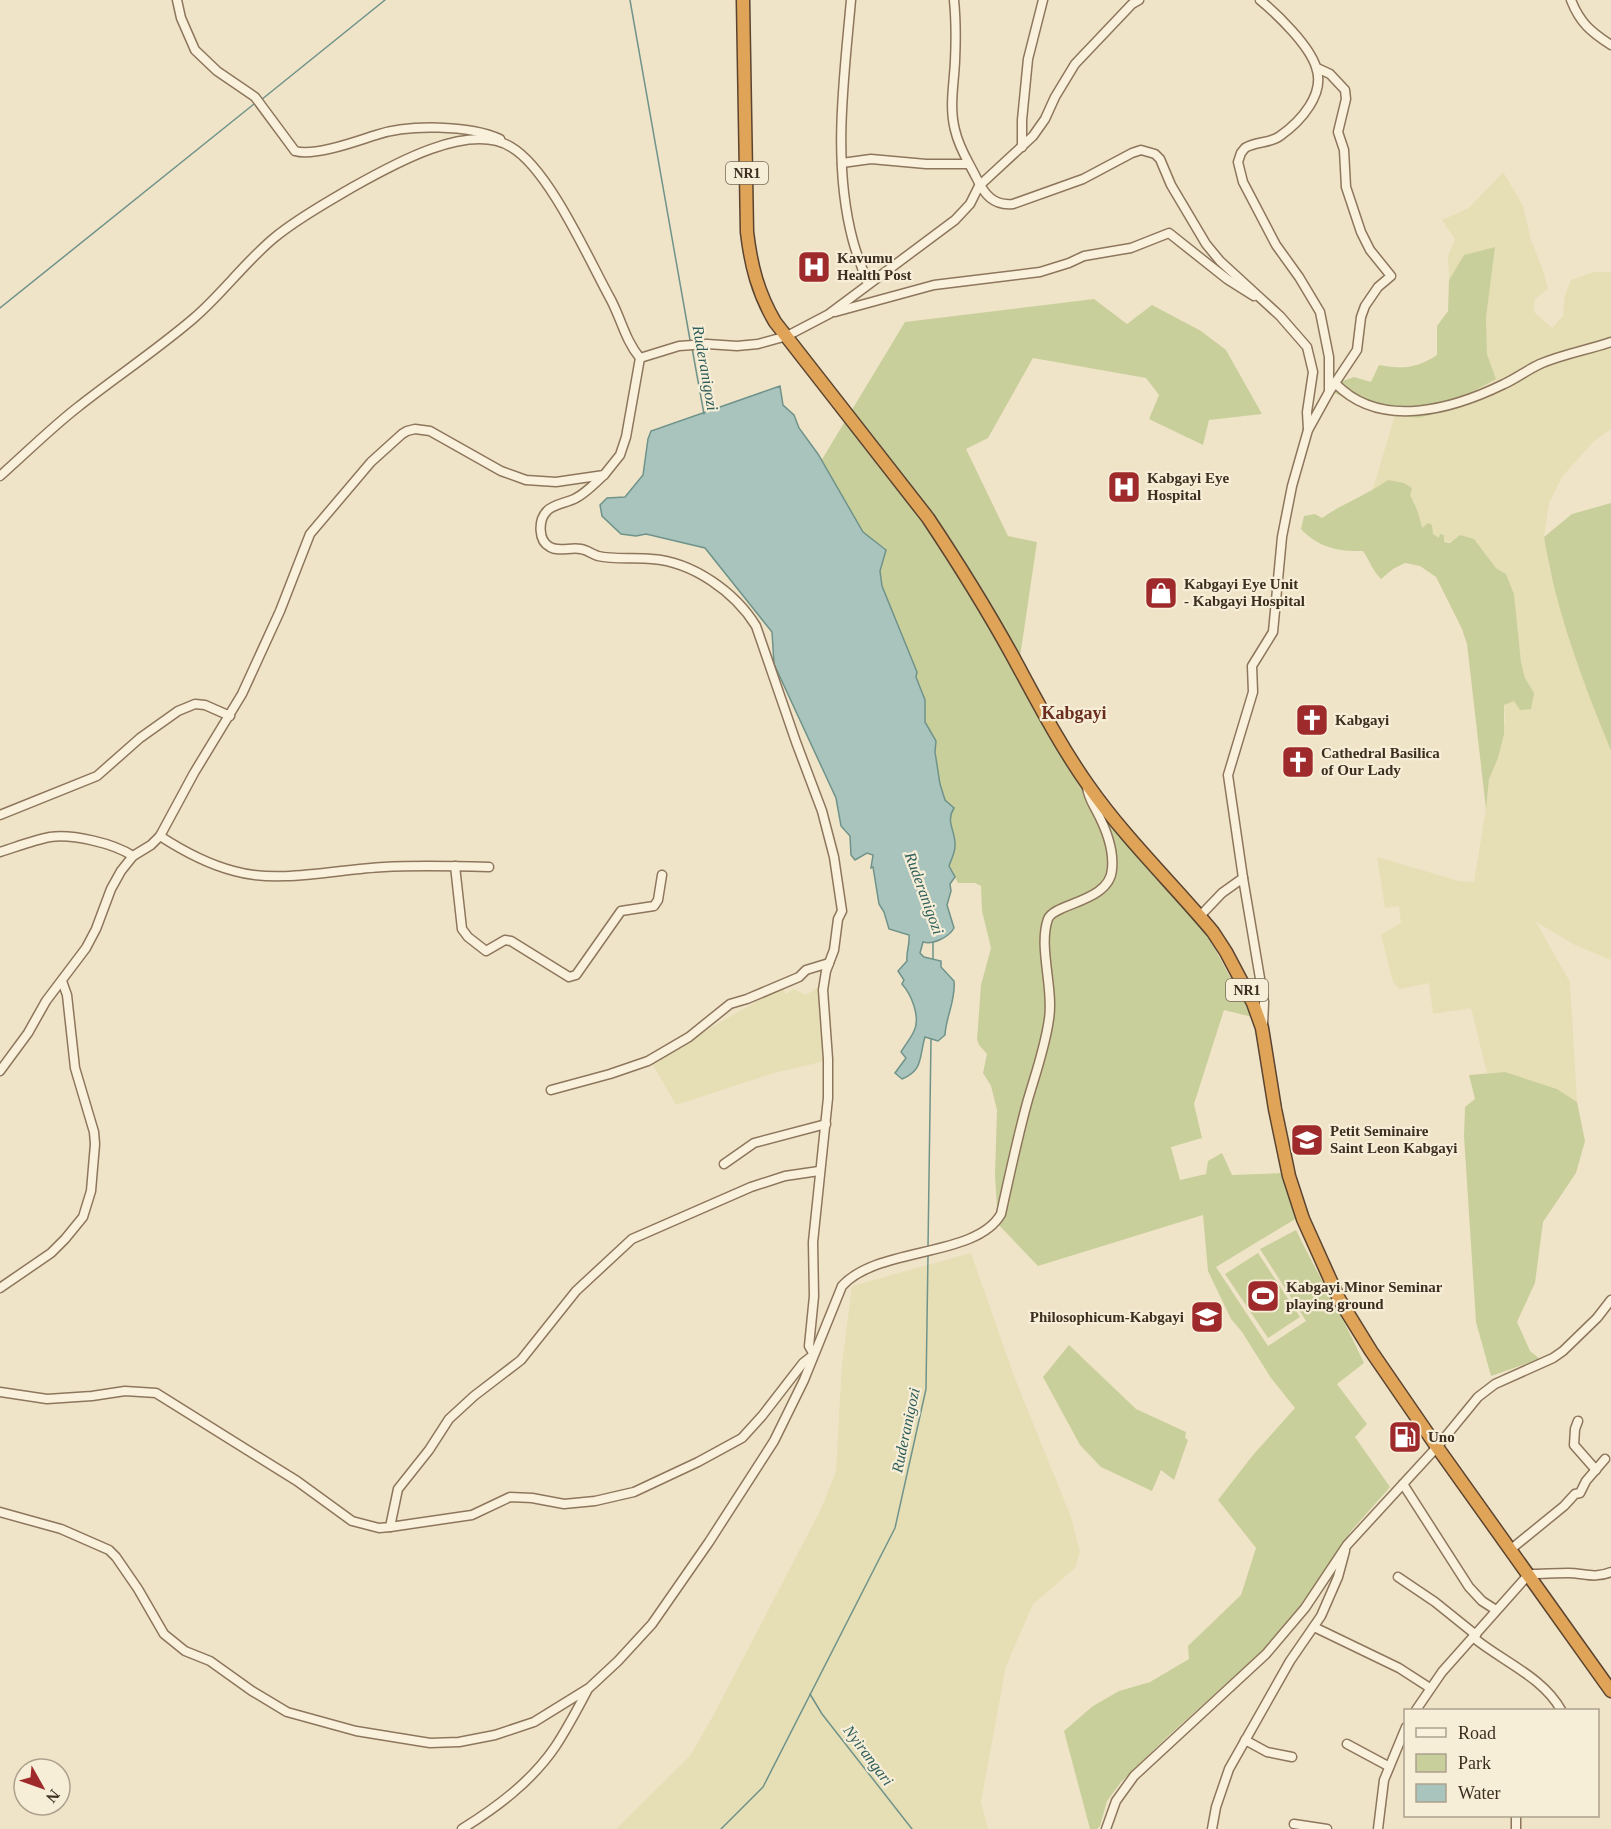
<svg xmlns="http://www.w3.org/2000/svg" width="1611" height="1829" viewBox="0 0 1611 1829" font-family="'Times New Roman',serif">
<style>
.farmland{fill:#e6deb5}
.green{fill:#c9cf9b}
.water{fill:#a9c4bc;stroke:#6f938a;stroke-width:1.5}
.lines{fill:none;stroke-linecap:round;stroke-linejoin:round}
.stream{stroke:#6f938a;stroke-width:1.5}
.minor-casing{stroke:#8d765c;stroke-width:11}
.highway-casing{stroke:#5b4430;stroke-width:15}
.minor{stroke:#faf1dc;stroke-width:8}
.highway{stroke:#e0a458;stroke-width:12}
.labels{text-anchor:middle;stroke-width:4.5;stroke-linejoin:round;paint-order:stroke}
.shield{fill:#f7eed8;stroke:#756857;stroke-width:1.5}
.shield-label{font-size:14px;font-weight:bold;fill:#3d2e20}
.poi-label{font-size:15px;font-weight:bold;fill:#3d2e20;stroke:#f7eed8;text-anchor:start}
.water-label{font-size:16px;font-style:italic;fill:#2f5d5a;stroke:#f7eed8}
.quarter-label{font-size:18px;font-weight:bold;fill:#6b2e1e;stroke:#f7eed8}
</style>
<rect width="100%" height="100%" fill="#f0e4c8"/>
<g class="farmland">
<path d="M1503,172L1523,206L1531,240L1543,270L1548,289L1535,299L1534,312L1552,328L1563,316L1565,295L1571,280L1593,272H1611V429L1593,442L1562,477L1549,503L1544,537L1549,568L1599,720L1611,751V960L1575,945L1536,922L1570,982L1577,1102L1557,1089L1505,1072L1487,1073L1471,1008L1433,1014L1429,983L1400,989L1393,982L1381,935L1401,923L1399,906L1385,908L1377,857L1459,881L1474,882L1486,809L1489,779L1498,758L1505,720L1504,704L1534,693L1525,678L1521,662L1514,594L1506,574L1496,568L1474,539L1444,542L1421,528V520L1416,512L1415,501L1372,492L1395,415L1418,418L1496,379L1487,354L1486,318L1495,247L1464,255L1449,280L1448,256L1455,239L1442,220L1469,208Z"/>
<path d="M820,986L825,1061L774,1073L676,1105L653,1065L710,1028L782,987L786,994L794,989L806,995Z"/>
<path d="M971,1253L1014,1376L1071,1517L1080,1552L1075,1568L1033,1604L1006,1666L981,1802L988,1829H616L690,1756L713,1716L821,1509L836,1471L842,1364L852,1286Z"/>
</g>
<g class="green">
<path d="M1495,247L1486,318L1487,354L1496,379L1468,394L1441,412L1418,418L1395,415L1334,393L1337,383L1354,377L1371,382L1379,365C1403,369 1415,369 1437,355V326L1448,311L1449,280L1464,255Z"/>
<path d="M1094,299L1127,324L1152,305L1201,331L1226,350L1262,414L1209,420L1203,445L1149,419L1159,395L1146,378L1033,358L988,438L966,449L1008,536L1037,542L1020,657L1082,784L1150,872L1192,907L1252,1017L1224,1010L1194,1104L1202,1138L1171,1147L1180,1180L1206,1174L1208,1161L1222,1153L1232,1175L1283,1173L1297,1218L1216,1267L1268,1346L1306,1321L1260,1249L1296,1230C1318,1275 1343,1317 1364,1363L1337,1384L1367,1424L1355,1437L1390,1487L1352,1530L1298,1609L1260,1653L1166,1738L1121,1782L1107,1801L1100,1826L1097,1829H1090L1064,1731L1093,1706L1119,1691L1150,1682L1189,1659L1188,1646L1241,1595L1256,1548L1218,1500L1253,1455L1295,1408L1271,1378L1242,1332L1231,1319L1208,1271L1203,1215L1038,1266L998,1224L995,1175L997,1110L991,1086L983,1073L987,1054L979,1045L977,1039L981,985L991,948L982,911L981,886L975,883H958L949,866C951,860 955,853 955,846C956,830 944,824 954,807L945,800L940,784L935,752L936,741L925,722L923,693L916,677L917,672L882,586L880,571L885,548L863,533L821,461L905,322Z"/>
<path d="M1388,480L1404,483L1412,488L1410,496C1415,502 1421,520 1422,528L1428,523L1432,525L1433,534L1439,538L1440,534L1444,535V542L1450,543L1460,535L1474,539L1496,568L1506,574L1514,594L1521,662L1525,678L1534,693L1531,709L1520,710L1514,701L1504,705V734L1498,758L1489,779L1486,809L1467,644L1462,629L1436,577L1420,566L1405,563L1393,569L1381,579C1372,570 1370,561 1363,551C1338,552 1318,547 1301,529L1304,516L1315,514L1322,518C1343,503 1367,495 1388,480Z"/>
<path d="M1611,503V751C1583,682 1556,612 1544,537L1572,514Z"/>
<path d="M1505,1072L1557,1089L1577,1102L1585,1141L1576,1173L1543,1222L1535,1283L1517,1322L1530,1351L1540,1359L1491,1376L1476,1322L1464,1136L1465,1107L1475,1099L1469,1075Z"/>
<path d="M1258,1253L1300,1317L1268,1338L1225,1274Z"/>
<path d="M1069,1345L1136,1409L1186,1432L1185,1438L1188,1440L1174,1480L1161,1470L1152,1491L1101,1467L1080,1445L1043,1377Z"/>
</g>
<path class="water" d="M780,386L783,405L794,415L799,428L818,454L863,532L886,550L880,571L882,586L917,672L916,677L925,700V722L936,741L935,752L940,784L945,800L954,808C945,822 956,831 955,846C955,853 951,860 949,866L955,877L950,884L951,891L947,905L954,928C949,937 933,945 923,942L920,953L924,957L941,961V967L954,981C956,1000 946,1016 945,1035L938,1041L925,1037C919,1056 924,1070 902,1079L895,1073L906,1058L901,1052C905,1045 911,1038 914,1031C921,1017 911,994 902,984L904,980L898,971L907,961C906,951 910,945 909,935L889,929L884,912L879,904L873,867L871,868L873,855L867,853L855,860L851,855L850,836L841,826L836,798L774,664L772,632L705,548L646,534L636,536L621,534L602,516L600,505L607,498L625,497L643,475L648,439L651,431Z"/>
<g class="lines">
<g class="stream">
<path d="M630,0L690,340"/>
<path d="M261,100L385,0"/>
<path d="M0,308L254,104"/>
<path d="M692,348L704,414"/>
<path d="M933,959V943"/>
<path d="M928,1247L931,1039"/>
<path d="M810,1694L822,1714L912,1829"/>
<path d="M721,1829L763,1787L895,1528L926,1389L928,1255"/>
</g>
<defs>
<g id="minor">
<path d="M177,0L181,18L195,50L217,71L255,97L295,151C314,157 357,141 376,135C408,124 470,125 500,139"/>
<path d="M851,0C844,79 832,163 853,241C857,256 863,270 868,284"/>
<path d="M954,0C956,20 956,40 955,61C954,84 949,107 955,130C959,148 968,161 976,177C984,194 993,206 1013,204L1083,179L1132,153L1141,150L1155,154L1160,159L1171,185L1206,244L1220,261L1280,316L1307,347L1313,372L1307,412L1308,429"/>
<path d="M1571,0C1580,23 1591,32 1611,45"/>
<path d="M1317,68L1330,74L1345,90L1346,99L1338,132L1344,150L1346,187L1361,232L1370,250L1391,276L1378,287L1365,306L1361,317L1357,350L1329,392"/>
<path d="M1022,147V120L1028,59L1043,0"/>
<path d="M842,163L871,159L926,164H967"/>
<path d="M835,312L934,285L1040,272L1069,263L1084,256L1131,248L1169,233L1227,279L1254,296"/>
<path d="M640,358L679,346L707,344L737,346L758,344L787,336L829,314L955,220L970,204L979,186L1033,136L1045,119L1055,97L1075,64L1132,4L1139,0"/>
<path d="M1336,384C1381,430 1453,409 1504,384C1517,378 1527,370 1540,364C1563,354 1588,350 1611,342"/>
<path d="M604,475C595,483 586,493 576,498C567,503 553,504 547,511C538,520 538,541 550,547C558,552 571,547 581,549C587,550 592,554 598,556C615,560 635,557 652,559C693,562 735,592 756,626L796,742L822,811L834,857L842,911L838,919L834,950L826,971L823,990L828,1059V1098L813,1242L814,1296L809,1346L813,1353"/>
<path d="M0,476C26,453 51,428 78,407C116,377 158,349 194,318C222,294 245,262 274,238C297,219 321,206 346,191C385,169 467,120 511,147C549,169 588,258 610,298C621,318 625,340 640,358L626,437L620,455L604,475L556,482L526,480L501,471L430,431L415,429L407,431L402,434L371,462L310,534L280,611L242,694L194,773L160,836L151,845L133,856L121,871L111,889L96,929L86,948L46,1001L28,1033L0,1071"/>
<path d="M0,815L97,776L140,738L178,711L195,704L205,705L230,716"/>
<path d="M160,836C183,851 207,864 234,871C279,884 338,869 384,867C419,865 454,866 489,867"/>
<path d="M0,852C16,847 34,840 50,837C73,834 113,843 133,856"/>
<path d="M455,866L462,929L468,937L486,951L505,940L511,941L569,977L576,975L621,911L654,906L658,900L662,875"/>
<path d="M1243,878L1264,1002L1263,1026"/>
<path d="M1200,916L1222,893L1243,878L1228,775L1253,692L1252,666L1273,632L1282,537L1292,486L1308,430L1329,392V357L1320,312L1299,277L1276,245L1243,182L1238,162L1241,153L1245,148C1256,141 1269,144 1280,136C1300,122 1326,94 1316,67C1309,45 1278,15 1260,0"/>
<path d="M551,1090L610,1074L648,1061L689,1037L730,1004L747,999L799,977L806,970L829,963"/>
<path d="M724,1164L754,1143L826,1124"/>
<path d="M0,1288L51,1253L65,1239L83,1217L91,1191L95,1144L94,1132L75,1068L67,995L62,981"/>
<path d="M0,1392L47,1399L92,1396L125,1391L156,1393L297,1481L352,1521L379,1528L390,1527L398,1489L429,1450L449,1419L474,1396L521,1360L576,1291L632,1239L751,1187L785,1176L819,1171"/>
<path d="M1578,1421L1575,1429L1574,1445L1596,1470"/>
<path d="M1403,1484L1469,1587L1482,1601L1496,1610"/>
<path d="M0,1512L61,1529L109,1550L116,1557L138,1589L164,1634L185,1651L210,1661L252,1691L287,1712L356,1731L430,1743L459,1742L495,1735L534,1722L589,1688L618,1661L652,1624L709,1542L774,1441L804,1380L842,1286C878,1246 976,1258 1001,1214C1009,1177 1017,1140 1027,1103C1035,1075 1045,1048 1049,1019C1054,988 1038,947 1048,919C1054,903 1110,902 1112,869C1114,850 1106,829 1097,812C1093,804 1088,797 1087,787"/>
<path d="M390,1527L472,1515L510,1497L532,1498L564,1504L595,1501L634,1492L698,1462L742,1438L762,1416L803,1363L812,1356"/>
<path d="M1510,1550L1564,1506L1575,1494L1580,1493L1586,1481L1605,1459"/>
<path d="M1398,1577L1435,1602L1476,1635"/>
<path d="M1314,1627L1399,1668L1430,1688"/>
<path d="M1474,1638C1502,1661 1543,1677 1561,1710"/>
<path d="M1416,1710L1442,1672L1529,1574C1542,1574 1555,1573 1568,1573C1584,1573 1594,1579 1611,1572"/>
<path d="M1245,1740L1267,1752L1292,1757"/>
<path d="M1347,1744L1388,1766"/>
<path d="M1294,1824L1327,1829"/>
<path d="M462,1829C497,1807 531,1782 555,1747C567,1729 577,1710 587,1691"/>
<path d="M1106,1829L1116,1801L1134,1776L1266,1654L1305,1608L1347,1545L1437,1447L1478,1397L1495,1384L1553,1358L1563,1351L1597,1318L1611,1300"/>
<path d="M1212,1829L1216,1807L1229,1769L1290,1661L1321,1616L1338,1577L1345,1551"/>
<path d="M1378,1829L1384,1780L1406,1727"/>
<path d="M1516,1829V1816"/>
</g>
<path id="highway" d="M743,0L747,232C751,266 758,293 775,322L928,518C958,563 986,608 1012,655C1036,699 1059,744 1088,785C1125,838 1172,883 1213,932L1226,952L1253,1003L1262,1028L1275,1109L1289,1176L1303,1219L1339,1299L1371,1351L1437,1447L1611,1691"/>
</defs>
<use href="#minor" class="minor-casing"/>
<use href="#highway" class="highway-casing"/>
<use href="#minor" class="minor"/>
<use href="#highway" class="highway"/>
</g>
<defs>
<symbol id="hospital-square" viewBox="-11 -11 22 22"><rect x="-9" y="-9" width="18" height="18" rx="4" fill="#9e2a2b" stroke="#f7eed8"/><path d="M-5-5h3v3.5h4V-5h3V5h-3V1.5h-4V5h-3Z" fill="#fff"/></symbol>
<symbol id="shop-square" viewBox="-11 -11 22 22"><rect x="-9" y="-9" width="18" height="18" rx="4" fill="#9e2a2b" stroke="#f7eed8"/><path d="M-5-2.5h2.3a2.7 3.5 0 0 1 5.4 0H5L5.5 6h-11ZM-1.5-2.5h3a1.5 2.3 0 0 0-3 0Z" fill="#fff"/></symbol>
<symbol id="church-square" viewBox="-11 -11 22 22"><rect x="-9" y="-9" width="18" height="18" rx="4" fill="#9e2a2b" stroke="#f7eed8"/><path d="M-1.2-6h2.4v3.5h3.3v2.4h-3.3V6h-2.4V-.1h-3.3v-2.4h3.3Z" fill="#fff"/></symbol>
<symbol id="university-square" viewBox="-11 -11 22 22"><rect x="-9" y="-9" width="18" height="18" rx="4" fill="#9e2a2b" stroke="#f7eed8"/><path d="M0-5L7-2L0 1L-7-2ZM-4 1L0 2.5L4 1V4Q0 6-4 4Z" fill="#fff"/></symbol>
<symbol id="stadium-square" viewBox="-11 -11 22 22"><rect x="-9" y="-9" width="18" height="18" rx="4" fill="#9e2a2b" stroke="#f7eed8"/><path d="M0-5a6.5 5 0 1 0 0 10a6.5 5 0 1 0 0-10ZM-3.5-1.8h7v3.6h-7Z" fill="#fff"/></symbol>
<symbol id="school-square" viewBox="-11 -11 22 22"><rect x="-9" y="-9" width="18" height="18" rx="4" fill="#9e2a2b" stroke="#f7eed8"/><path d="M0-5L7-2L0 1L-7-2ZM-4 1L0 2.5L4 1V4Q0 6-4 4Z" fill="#fff"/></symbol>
<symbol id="fuel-square" viewBox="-11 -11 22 22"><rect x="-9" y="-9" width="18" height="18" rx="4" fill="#9e2a2b" stroke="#f7eed8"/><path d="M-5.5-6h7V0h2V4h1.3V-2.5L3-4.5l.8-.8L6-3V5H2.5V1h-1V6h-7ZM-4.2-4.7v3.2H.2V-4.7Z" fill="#fff"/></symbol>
</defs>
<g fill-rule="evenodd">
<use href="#hospital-square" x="795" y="248" width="38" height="38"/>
<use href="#hospital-square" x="1105" y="468" width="38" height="38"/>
<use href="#shop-square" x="1142" y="574" width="38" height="38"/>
<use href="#church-square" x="1293" y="701" width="38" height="38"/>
<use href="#church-square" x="1279" y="743" width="38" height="38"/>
<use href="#university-square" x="1288" y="1121" width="38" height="38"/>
<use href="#stadium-square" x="1244" y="1277" width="38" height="38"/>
<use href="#school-square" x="1188" y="1298" width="38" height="38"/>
<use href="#fuel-square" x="1386" y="1418" width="38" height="38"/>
</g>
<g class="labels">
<g class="shield">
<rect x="726" y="162" width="42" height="22" rx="4.5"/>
<rect x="1226" y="979" width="42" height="22" rx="4.5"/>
</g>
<g class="shield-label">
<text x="747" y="178">NR1</text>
<text x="1247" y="995">NR1</text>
</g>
<g class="poi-label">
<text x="837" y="263">Kavumu<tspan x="837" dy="17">Health Post</tspan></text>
<text x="1147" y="483">Kabgayi Eye<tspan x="1147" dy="17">Hospital</tspan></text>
<text x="1184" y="589">Kabgayi Eye Unit<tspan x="1184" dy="17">- Kabgayi Hospital</tspan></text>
<text x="1335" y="725">Kabgayi</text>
<text x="1321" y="758">Cathedral Basilica<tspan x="1321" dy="17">of Our Lady</tspan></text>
<text x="1330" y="1136">Petit Seminaire<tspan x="1330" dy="17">Saint Leon Kabgayi</tspan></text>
<text x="1286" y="1292">Kabgayi Minor Seminar<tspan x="1286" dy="17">playing ground</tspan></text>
<text x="1184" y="1322" text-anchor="end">Philosophicum-Kabgayi</text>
<text x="1428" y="1442">Uno</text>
</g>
<g class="water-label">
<text transform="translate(706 368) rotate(80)" y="6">Ruderanigozi</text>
<text transform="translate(925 893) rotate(70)" y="6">Ruderanigozi</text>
<text transform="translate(905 1430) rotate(-78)" y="6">Ruderanigozi</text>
<text transform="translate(869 1755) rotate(53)" y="6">Nyirangari</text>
</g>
<g class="quarter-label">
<text x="1074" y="719">Kabgayi</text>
</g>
</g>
<rect x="1404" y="1709" width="195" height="108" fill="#f7eed8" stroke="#ada18e" stroke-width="1.5"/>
<rect x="1416" y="1728" width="30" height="9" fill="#faf1dc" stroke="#ada18e" stroke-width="1.5"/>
<text x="1458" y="1739" font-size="18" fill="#3d2e20">Road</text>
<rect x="1416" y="1754" width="30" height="18" fill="#c9cf9b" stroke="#ada18e" stroke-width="1.5"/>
<text x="1458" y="1769" font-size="18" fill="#3d2e20">Park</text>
<rect x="1416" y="1784" width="30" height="18" fill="#a9c4bc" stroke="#ada18e" stroke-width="1.5"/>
<text x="1458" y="1799" font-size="18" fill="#3d2e20">Water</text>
<g transform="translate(42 1787) rotate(130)"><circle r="28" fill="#f7eed8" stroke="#ada18e" stroke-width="1.5"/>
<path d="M0-4.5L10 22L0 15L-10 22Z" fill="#9e2a2b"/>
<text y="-9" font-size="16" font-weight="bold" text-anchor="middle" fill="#3d2e20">N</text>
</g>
</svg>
